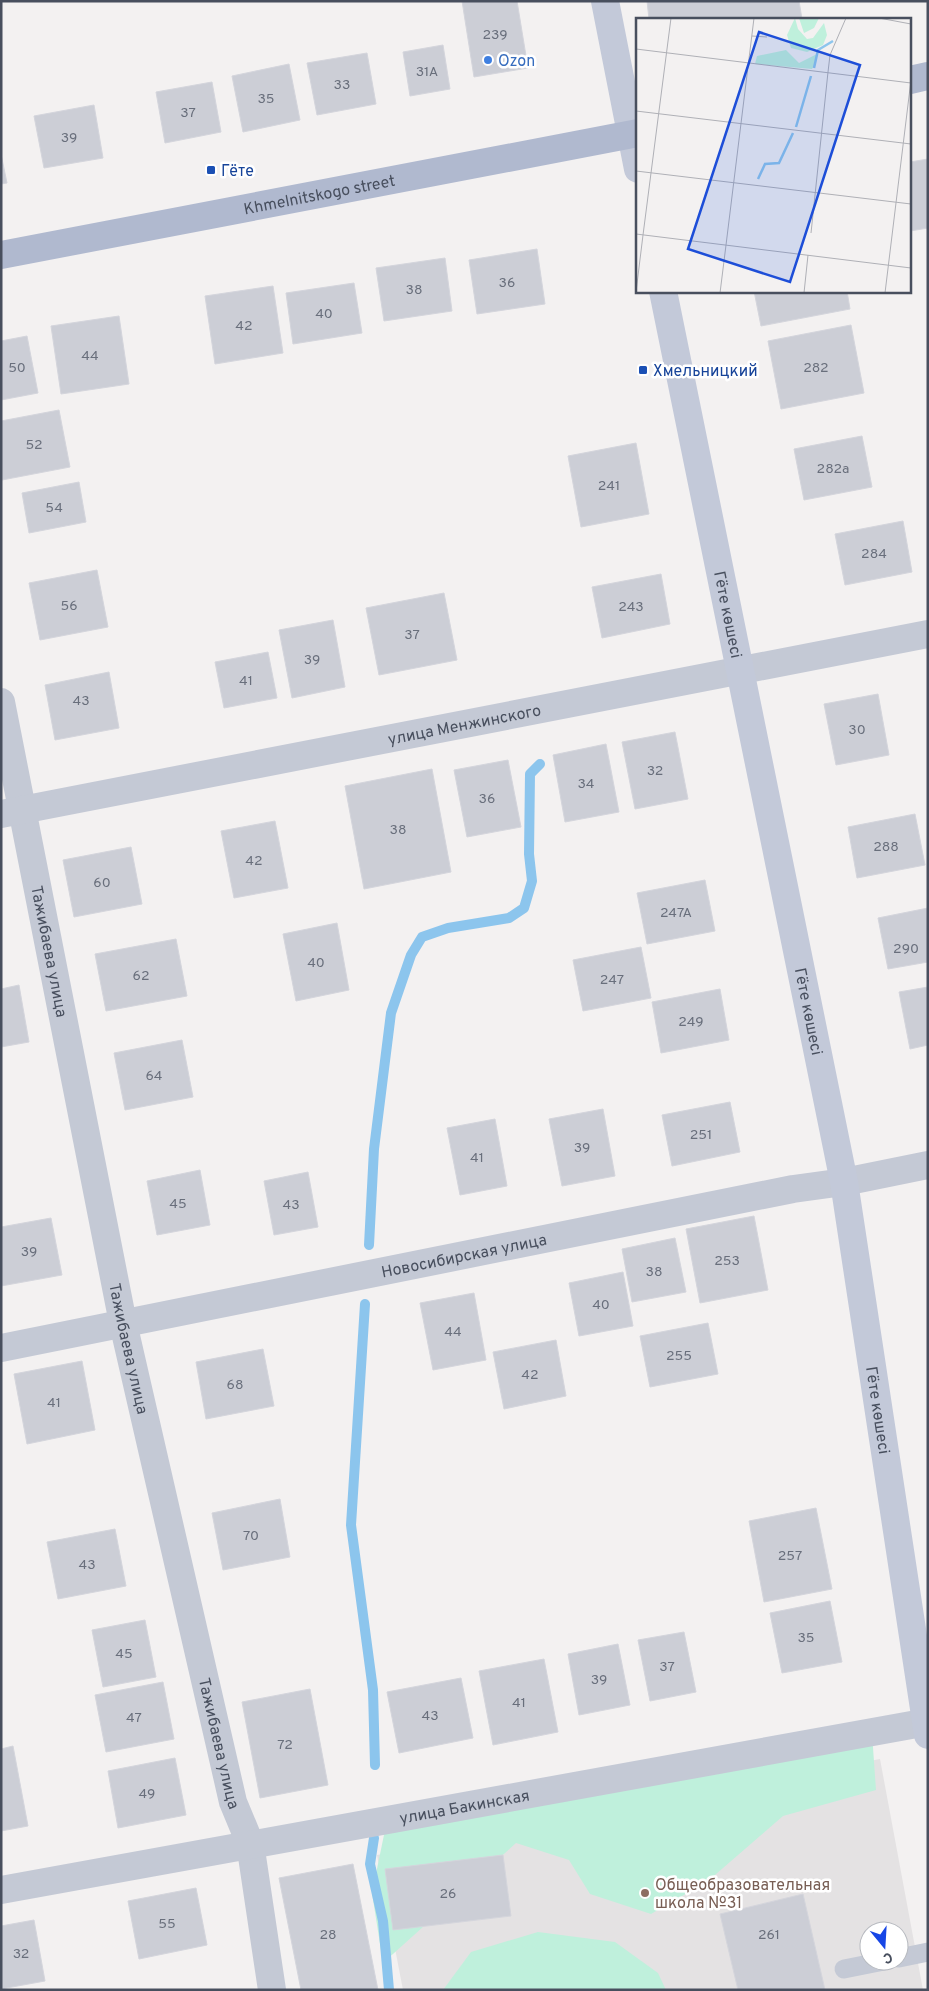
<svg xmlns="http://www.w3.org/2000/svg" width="929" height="1991" viewBox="0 0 929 1991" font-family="Overpass,sans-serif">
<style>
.education{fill:#e4e2e3;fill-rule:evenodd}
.green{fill:#bff0dc}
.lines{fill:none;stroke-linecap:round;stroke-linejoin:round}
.stream{stroke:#8cc5ed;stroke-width:10}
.building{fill:#ccced6;stroke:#d4d5dc}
.lane{stroke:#c4c9d5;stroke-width:19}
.street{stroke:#c4c9d5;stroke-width:28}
.secondary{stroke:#c3c9d9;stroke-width:28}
.primary{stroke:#b0b9cf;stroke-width:28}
.shop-dot{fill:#3f7fe0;stroke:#fff;stroke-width:2}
.transit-dot{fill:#1a4fb4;stroke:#fff;stroke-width:2}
.education-dot{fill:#8d6e63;stroke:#fff;stroke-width:2}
.labels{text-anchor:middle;stroke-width:5;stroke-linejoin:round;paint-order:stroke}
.number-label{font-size:14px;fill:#696f7c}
.shop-label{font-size:16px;fill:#366cbe;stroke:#fff;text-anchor:start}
.transit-label{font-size:16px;fill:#164399;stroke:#fff;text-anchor:start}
.street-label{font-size:16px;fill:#484f5e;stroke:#fff}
.education-label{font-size:16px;fill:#785e54;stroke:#fff;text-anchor:start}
.inset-river{fill:none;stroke:#8cc5ed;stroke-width:2.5}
.inset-road{fill:none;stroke:#afb0b6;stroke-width:1}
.view{fill:#1d4ed8;fill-opacity:0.15;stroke:#1d4ed8;stroke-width:2.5}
.inset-edge{fill:none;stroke:#484f5e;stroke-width:2.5}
</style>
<rect width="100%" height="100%" fill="#f3f1f1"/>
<path class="education" d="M880,1759L923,1990H403L377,1855ZM869,1931H899V1961H869Z"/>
<g class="green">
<path d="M871,1719L876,1790L783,1816L708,1881L651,1914L590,1894L569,1860L516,1843L383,1963L372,1893L385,1830Z"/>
<path d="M538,1932L615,1942L658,1973L666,1990H443L471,1952Z"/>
</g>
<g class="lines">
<g class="stream">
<path d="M369,1245L374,1149L391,1013L411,955L422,937L448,928L509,918L524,908L532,881L529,854L530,774L540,764"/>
<path d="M365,1304L351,1525L373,1690L375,1765"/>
<path d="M374,1838L370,1864L383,1921L389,1990"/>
</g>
</g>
<g class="building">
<path d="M462,1H517L528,68L474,77Z"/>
<path d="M647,1H799L802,19H649Z"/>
<path d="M443,45L450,89L410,96L403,52Z"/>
<path d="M367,53L376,104L317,115L307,63Z"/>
<path d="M289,64L300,120L243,132L232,76Z"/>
<path d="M212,82L221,132L165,143L156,92Z"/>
<path d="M94,105L103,158L44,168L34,116Z"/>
<path d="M1,154L7,183L1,184Z"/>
<path d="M928,159V228L910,231V162Z"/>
<path d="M537,249L545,304L477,314L469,260Z"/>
<path d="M445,258L452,311L384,321L376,268Z"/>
<path d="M354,283L362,333L293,344L286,293Z"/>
<path d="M273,286L283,353L215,364L205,296Z"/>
<path d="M754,291H847L850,309L761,326Z"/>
<path d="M119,316L129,384L61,394L51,326Z"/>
<path d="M851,325L864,393L781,409L768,341Z"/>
<path d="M27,336L38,393L1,400V341Z"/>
<path d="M59,410L70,467L2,480L1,421Z"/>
<path d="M862,436L872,487L804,500L794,449Z"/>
<path d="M636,443L649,514L581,527L568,456Z"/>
<path d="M79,482L86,522L29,533L22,493Z"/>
<path d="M903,521L912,572L845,585L835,534Z"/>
<path d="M97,570L108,627L40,640L29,583Z"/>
<path d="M661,574L670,624L602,638L592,587Z"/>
<path d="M444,593L457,660L379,675L366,608Z"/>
<path d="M333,620L345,687L292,698L279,630Z"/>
<path d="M268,652L277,698L224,708L215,662Z"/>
<path d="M109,672L119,728L55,740L45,685Z"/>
<path d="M878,694L889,755L836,765L824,704Z"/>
<path d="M675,732L688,799L635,809L622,742Z"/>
<path d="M606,744L619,812L565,822L553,755Z"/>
<path d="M508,760L521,827L467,837L454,770Z"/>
<path d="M432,769L451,872L364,889L345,786Z"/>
<path d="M915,814L925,865L857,878L848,827Z"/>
<path d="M275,821L288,888L234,898L221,831Z"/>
<path d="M131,847L142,904L74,917L63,860Z"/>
<path d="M705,880L715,931L647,944L637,893Z"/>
<path d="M928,908V962L888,969L878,918Z"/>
<path d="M337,923L349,990L296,1001L283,934Z"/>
<path d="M176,939L187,996L106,1011L95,954Z"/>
<path d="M641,947L651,998L583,1011L573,960Z"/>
<path d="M19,985L29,1042L1,1047V989Z"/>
<path d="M928,987V1045L910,1049L899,992Z"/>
<path d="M720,989L729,1040L661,1053L652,1002Z"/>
<path d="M182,1040L193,1097L125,1110L114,1053Z"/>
<path d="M730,1102L740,1152L672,1166L662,1115Z"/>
<path d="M603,1109L615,1176L562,1186L549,1119Z"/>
<path d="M495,1119L507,1186L460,1195L447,1128Z"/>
<path d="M200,1170L210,1225L157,1235L147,1181Z"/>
<path d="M308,1172L318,1227L274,1235L264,1181Z"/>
<path d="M754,1216L768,1290L700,1303L686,1229Z"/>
<path d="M51,1218L62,1275L1,1286V1227Z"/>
<path d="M675,1238L686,1292L632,1302L622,1249Z"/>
<path d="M623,1272L633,1326L579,1336L569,1283Z"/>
<path d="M474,1293L486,1360L433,1370L420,1303Z"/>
<path d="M708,1323L718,1374L650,1387L640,1336Z"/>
<path d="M556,1340L566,1396L504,1409L493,1352Z"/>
<path d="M263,1349L274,1406L206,1419L196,1362Z"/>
<path d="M82,1361L95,1430L27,1444L14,1374Z"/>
<path d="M280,1499L290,1557L223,1570L212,1513Z"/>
<path d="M816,1508L832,1589L764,1602L749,1521Z"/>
<path d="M115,1529L126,1586L58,1599L47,1542Z"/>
<path d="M830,1601L842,1662L782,1673L770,1613Z"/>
<path d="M145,1620L156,1677L103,1687L92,1630Z"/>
<path d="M684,1632L696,1692L650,1701L638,1640Z"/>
<path d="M618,1644L630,1705L579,1715L568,1654Z"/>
<path d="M544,1659L558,1732L493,1745L479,1671Z"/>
<path d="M461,1678L473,1738L399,1753L387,1692Z"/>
<path d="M163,1682L174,1739L106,1752L95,1695Z"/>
<path d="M310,1689L328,1785L260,1798L242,1702Z"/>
<path d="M13,1746L28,1826L1,1831V1749Z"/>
<path d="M175,1758L186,1815L118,1828L108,1771Z"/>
<path d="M503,1855L511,1916L393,1930L385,1869Z"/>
<path d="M353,1864L378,1990H301L279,1878Z"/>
<path d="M196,1888L207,1945L139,1959L128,1901Z"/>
<path d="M803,1894L825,1990H738L720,1914Z"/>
<path d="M34,1920L45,1981L1,1989V1926Z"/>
</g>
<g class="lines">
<g class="lane">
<path d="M899,1958L928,1952"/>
<path d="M844,1969L884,1961"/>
</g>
<g class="street">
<path id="s1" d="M1,702L123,1323L233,1802L250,1843L272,1990"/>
<path id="s2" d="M1,814L928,634"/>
<path id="s3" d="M1,1348L793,1189L844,1182L928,1165"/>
<path id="s4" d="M1,1890L928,1722"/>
</g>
<g class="secondary">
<path d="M605,1L638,169"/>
<path id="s5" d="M663,291L844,1182L928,1735"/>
</g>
<g class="primary">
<path d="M910,80L928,76"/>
<path id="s6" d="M1,255L638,133"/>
</g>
</g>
<circle class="shop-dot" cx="488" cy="60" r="5"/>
<g class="transit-dot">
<rect x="206" y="165" width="10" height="10" rx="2.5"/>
<rect x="638" y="365" width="10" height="10" rx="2.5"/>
</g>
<circle class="education-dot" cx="645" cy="1893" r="5"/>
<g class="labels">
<g class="number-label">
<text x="495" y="39">239</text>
<text x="427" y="76">31А</text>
<text x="342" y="89">33</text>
<text x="266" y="103">35</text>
<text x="188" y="117">37</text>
<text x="69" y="142">39</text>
<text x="507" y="287">36</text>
<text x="414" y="294">38</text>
<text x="324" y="318">40</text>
<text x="244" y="330">42</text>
<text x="90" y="360">44</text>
<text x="17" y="372">50</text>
<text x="816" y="372">282</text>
<text x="34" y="449">52</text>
<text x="833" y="473">282а</text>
<text x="609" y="490">241</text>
<text x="54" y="512">54</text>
<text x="874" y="558">284</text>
<text x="69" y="610">56</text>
<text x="631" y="611">243</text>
<text x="412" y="639">37</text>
<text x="312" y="664">39</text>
<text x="246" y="685">41</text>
<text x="81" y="705">43</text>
<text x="857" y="734">30</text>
<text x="655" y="775">32</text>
<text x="586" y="788">34</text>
<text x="487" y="803">36</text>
<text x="398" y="834">38</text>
<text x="886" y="851">288</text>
<text x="254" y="865">42</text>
<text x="102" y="887">60</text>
<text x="676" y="917">247А</text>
<text x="906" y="953">290</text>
<text x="316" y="967">40</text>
<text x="141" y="980">62</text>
<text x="612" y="984">247</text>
<text x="691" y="1026">249</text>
<text x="154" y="1080">64</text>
<text x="701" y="1139">251</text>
<text x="582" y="1152">39</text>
<text x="477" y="1162">41</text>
<text x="178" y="1208">45</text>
<text x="291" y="1209">43</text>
<text x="29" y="1256">39</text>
<text x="727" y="1265">253</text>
<text x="654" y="1276">38</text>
<text x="601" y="1309">40</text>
<text x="453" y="1336">44</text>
<text x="679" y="1360">255</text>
<text x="530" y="1379">42</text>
<text x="235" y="1389">68</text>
<text x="54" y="1407">41</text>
<text x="251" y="1540">70</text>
<text x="790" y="1560">257</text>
<text x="87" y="1569">43</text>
<text x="806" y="1642">35</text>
<text x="124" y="1658">45</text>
<text x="667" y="1671">37</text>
<text x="599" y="1684">39</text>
<text x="519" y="1707">41</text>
<text x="430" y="1720">43</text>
<text x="134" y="1722">47</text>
<text x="285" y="1749">72</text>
<text x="147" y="1798">49</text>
<text x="448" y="1898">26</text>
<text x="167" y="1928">55</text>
<text x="328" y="1939">28</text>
<text x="769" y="1939">261</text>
<text x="21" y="1958">32</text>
</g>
<g class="shop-label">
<text x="498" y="66">Ozon</text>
</g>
<g class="transit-label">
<text x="221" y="176">Гёте</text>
<text x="653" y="376">Хмельницкий</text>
</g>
<g class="street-label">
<text dy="6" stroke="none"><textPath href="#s6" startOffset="324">Khmelnitskogo street</textPath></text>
<text dy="6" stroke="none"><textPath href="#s5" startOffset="330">Гёте көшесі</textPath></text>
<text dy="6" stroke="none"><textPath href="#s2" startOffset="472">улица Менжинского</textPath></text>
<text dy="6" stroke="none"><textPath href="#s1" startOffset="254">Тажибаева улица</textPath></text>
<text dy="6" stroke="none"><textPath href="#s5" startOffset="735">Гёте көшесі</textPath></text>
<text dy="6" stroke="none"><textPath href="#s3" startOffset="472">Новосибирская улица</textPath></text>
<text dy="6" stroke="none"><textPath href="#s1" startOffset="659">Тажибаева улица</textPath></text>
<text dy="6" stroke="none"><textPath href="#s5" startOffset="1140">Гёте көшесі</textPath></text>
<text dy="6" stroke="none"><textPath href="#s1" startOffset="1064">Тажибаева улица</textPath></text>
<text dy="6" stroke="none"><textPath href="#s4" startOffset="471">улица Бакинская</textPath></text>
</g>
<g class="education-label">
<text x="655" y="1890">Общеобразовательная<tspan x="655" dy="18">школа №31</tspan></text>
</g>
</g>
<g transform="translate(636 18)">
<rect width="275" height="275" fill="#f3f1f1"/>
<path d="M159,0L162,11L171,21L177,20L188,5L191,17L187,27L171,34L155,30L151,17ZM163,0H183L178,10L168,15ZM150,32L163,45L181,36L180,44L176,51L119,46L121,38Z" fill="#bff0dc"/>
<path class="inset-river" d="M178,50L182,32L197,23M160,109L175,58M122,161L129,146L143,145L157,115"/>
<path class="inset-road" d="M243,0L275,6M116,18L131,19M0,31L275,65M0,93L275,126M0,153L275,186M175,215L192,54L194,37L210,0M0,216L275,250M7,217L35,0M90,227L118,0M0,274L7,217M84,275L90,227M168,275L172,237M249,275L275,62"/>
<path class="view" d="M123,14L224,47L154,264L52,231Z"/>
<rect width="275" height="275" class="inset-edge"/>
</g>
<rect width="929" height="1991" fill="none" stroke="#484f5e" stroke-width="5"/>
<g transform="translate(884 1946) rotate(162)"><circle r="24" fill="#ffffff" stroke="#b6b9bf"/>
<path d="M0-4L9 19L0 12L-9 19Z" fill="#1746e6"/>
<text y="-8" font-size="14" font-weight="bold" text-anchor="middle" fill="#484f5e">С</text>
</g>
</svg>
